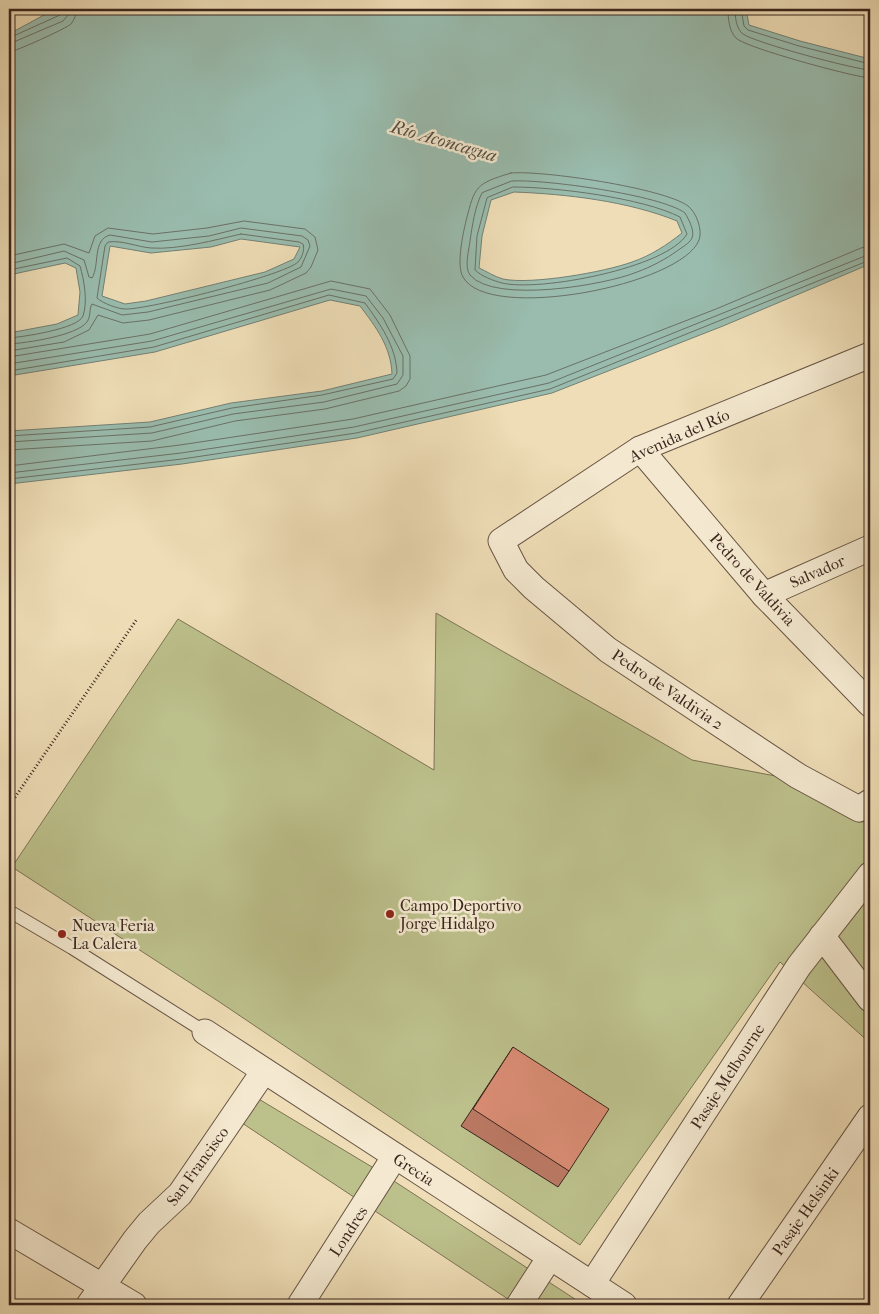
<svg xmlns="http://www.w3.org/2000/svg" width="879" height="1314" viewBox="0 0 879 1314" font-family="'IM FELL French Canon',serif">
<style>
.green{fill:#bcc08b;stroke:#7c7354}
.water{fill:#99bcae;stroke:#738074;fill-rule:evenodd}
.lines{fill:none;stroke-linecap:round;stroke-linejoin:round}
.shore{stroke:#6a7166;stroke-width:1}
.lane-casing{stroke:#685444;stroke-width:14}
.street-casing{stroke:#685444;stroke-width:27}
.path{stroke:#3b261e;stroke-width:3;stroke-dasharray:1 2.5;stroke-linecap:butt}
.lane{stroke:#f4e9d0;stroke-width:12}
.street{stroke:#f4e9d0;stroke-width:25}
.wall{fill:#ba7863;stroke:#3b261e}
.building{fill:#d88c73;stroke:#3b261e}
.poi-dot{fill:#8f2418;stroke:#f4e9d0;stroke-width:2}
.labels{text-anchor:middle;stroke-width:5;stroke-linejoin:round;paint-order:stroke}
.street-label{font-size:16px;fill:#3b261e;stroke:#f4e9d0}
.poi-label{font-size:16px;fill:#3b261e;stroke:#f4e9d0;text-anchor:start}
.water-label{font-size:18px;font-style:italic;fill:#524c42;stroke:#f4e9d0}
</style>
<rect width="100%" height="100%" fill="#eeddb6"/>
<filter id="stains"><feTurbulence type="fractalNoise" baseFrequency=".004" numOctaves="4"/><feColorMatrix values="0 0 0 0 .2 0 0 0 0 .09 0 0 0 0 .02 0 0 0 .5 -.17"/></filter>
<radialGradient id="worn" r=".72"><stop offset=".6" stop-color="#630" stop-opacity="0"/><stop offset="1" stop-color="#630" stop-opacity=".3"/></radialGradient>
<g class="green">
<path d="M436,613L692,760L843,789L870,815V1043L780,962L580,1245L218,1001L12,867L178,619L434,770Z"/>
<path d="M257,1098L377,1170L584,1305H517L239,1121Z"/>
</g>
<path class="water" d="M65,9H746L749,25L800,41L870,59V264L723,326L552,393L357,438L182,464L9,484V431L150,422L231,403L322,391L392,374C391,347 376,327 360,306L330,300L155,352L9,376V333L57,324L78,315L80,292L76,268L65,263L9,275V34L44,15ZM514,192C566,194 628,201 677,221L682,233C667,245 650,256 632,262C605,272 531,285 503,279C495,277 486,271 479,268L482,236L491,200ZM241,239L300,247L294,259L265,272L146,301L125,304L102,296L110,246L151,253L211,247Z"/>
<g class="lines">
<g class="shore">
<path d="M728,9C728,18 729,31 736,38C746,48 854,77 870,78"/>
<path d="M735,9C735,16 736,29 743,34C756,43 853,69 870,70"/>
<path d="M741,9L744,26L748,30L799,46L870,64"/>
<path d="M9,38L60,15L63,9"/>
<path d="M9,44L63,21L68,15L69,9"/>
<path d="M9,52C15,52 67,28 71,24C75,19 76,14 77,9"/>
<path d="M511,173C541,170 664,188 688,206C696,212 703,230 699,240C682,285 488,323 463,277C456,265 463,234 466,221C475,186 475,184 511,173Z"/>
<path d="M512,181C544,179 661,195 685,213C689,220 695,231 692,238C689,244 682,247 677,251C666,259 651,267 637,272C606,285 494,304 470,275C464,267 469,250 470,241C472,227 475,206 482,193Z"/>
<path d="M513,187C556,187 643,198 680,217L687,234C667,268 539,292 502,283C494,281 481,276 475,270L477,236L487,198Z"/>
<path d="M241,234L299,242L303,244C305,249 302,258 298,262C285,275 147,310 125,309C118,309 102,303 97,298L105,246L108,242C123,240 137,247 151,248C178,250 215,240 241,234Z"/>
<path d="M9,256L64,244L89,253L95,236L108,228L153,234L207,228L244,221L305,229L315,237L318,250L311,267L306,273L270,290L149,320L123,323L98,315L89,330L64,342L9,351"/>
<path d="M9,264L64,251L84,260L89,277L92,278C100,265 92,240 110,235L152,242L209,236L241,228L302,236L308,240L310,246L301,267L268,283L148,312L122,315L92,304C89,309 91,316 87,322C76,336 26,343 9,344"/>
<path d="M9,270L67,258L80,266C84,280 88,301 83,316C78,329 22,337 9,338"/>
<path d="M9,357L150,334L331,281L370,289L390,315L410,356V379L406,386L399,391L325,409L235,421L152,441L9,450"/>
<path d="M9,364L152,341L331,289L366,296L383,318L403,356V375L397,384L324,402L233,414L152,433L9,442"/>
<path d="M9,371L154,347L329,295L365,303C380,324 396,346 397,373L393,379L322,395L232,408L150,427L9,436"/>
<path d="M9,466L180,445L353,419L546,375L716,309L861,248L870,246"/>
<path d="M9,473L181,453L354,427L549,383L870,254"/>
<path d="M9,479L182,459L356,433L550,389L870,260"/>
</g>
<defs>
<path id="lane" d="M9,911L72,948L205,1032"/>
<g id="street">
<path d="M870,355L640,449L501,541L516,570L534,588L608,650L798,776L859,809L870,802"/>
<path d="M640,449L764,595L870,704"/>
<path d="M764,595L870,548"/>
<path d="M822,936L870,999"/>
<path d="M205,1032L624,1305"/>
<path d="M9,1231L134,1305"/>
<path d="M592,1284L799,966L870,875"/>
<path d="M89,1305L135,1240L149,1223L180,1194L264,1071"/>
<path d="M300,1305L395,1156"/>
<path d="M519,1305L550,1257"/>
<path d="M740,1305L870,1117"/>
</g>
</defs>
<use href="#lane" class="lane-casing"/>
<use href="#street" class="street-casing"/>
<path class="path" d="M9,806L137,619"/>
<use href="#lane" class="lane"/>
<use href="#street" class="street"/>
</g>
<path class="wall" d="M513,1047L569,1171L558,1187L461,1126Z"/>
<path class="building" d="M513,1047L609,1109L569,1171L473,1109Z"/>
<g class="poi-dot">
<circle cx="390" cy="914" r="5"/>
<circle cx="62" cy="934" r="5"/>
</g>
<g class="labels">
<g class="street-label">
<text transform="translate(679 435) rotate(-24)" y="6">Avenida del Río</text>
<text transform="translate(817 571) rotate(-24)" y="6">Salvador</text>
<text transform="translate(753 579) rotate(48)" y="6">Pedro de Valdivia</text>
<text transform="translate(668 689) rotate(34)" y="6">Pedro de Valdivia 2</text>
<text transform="translate(727 1076) rotate(-57)" y="6">Pasaje Melbourne</text>
<text transform="translate(197 1166) rotate(-54)" y="6">San Francisco</text>
<text transform="translate(414 1169) rotate(33)" y="6">Grecia</text>
<text transform="translate(805 1211) rotate(-55)" y="6">Pasaje Helsinki</text>
<text transform="translate(348 1231) rotate(-57)" y="6">Londres</text>
</g>
<g class="poi-label">
<text x="400" y="911">Campo Deportivo<tspan x="400" dy="18">Jorge Hidalgo</tspan></text>
<text x="72" y="931">Nueva Feria<tspan x="72" dy="18">La Calera</tspan></text>
</g>
<g class="water-label">
<text transform="translate(444 141) rotate(16)" y="6">Río Aconcagua</text>
</g>
</g>
<rect width="879" height="1314" fill="none" stroke="#eeddb6" stroke-width="30"/>
<rect x="10" y="10" width="859" height="1294" fill="none" stroke="#3b261e" stroke-width="2.5"/>
<rect x="15" y="15" width="849" height="1284" fill="none" stroke="#3b261e"/>
<rect width="100%" height="100%" filter="url(#stains)"/>
<rect width="100%" height="100%" fill="url(#worn)"/>
</svg>
